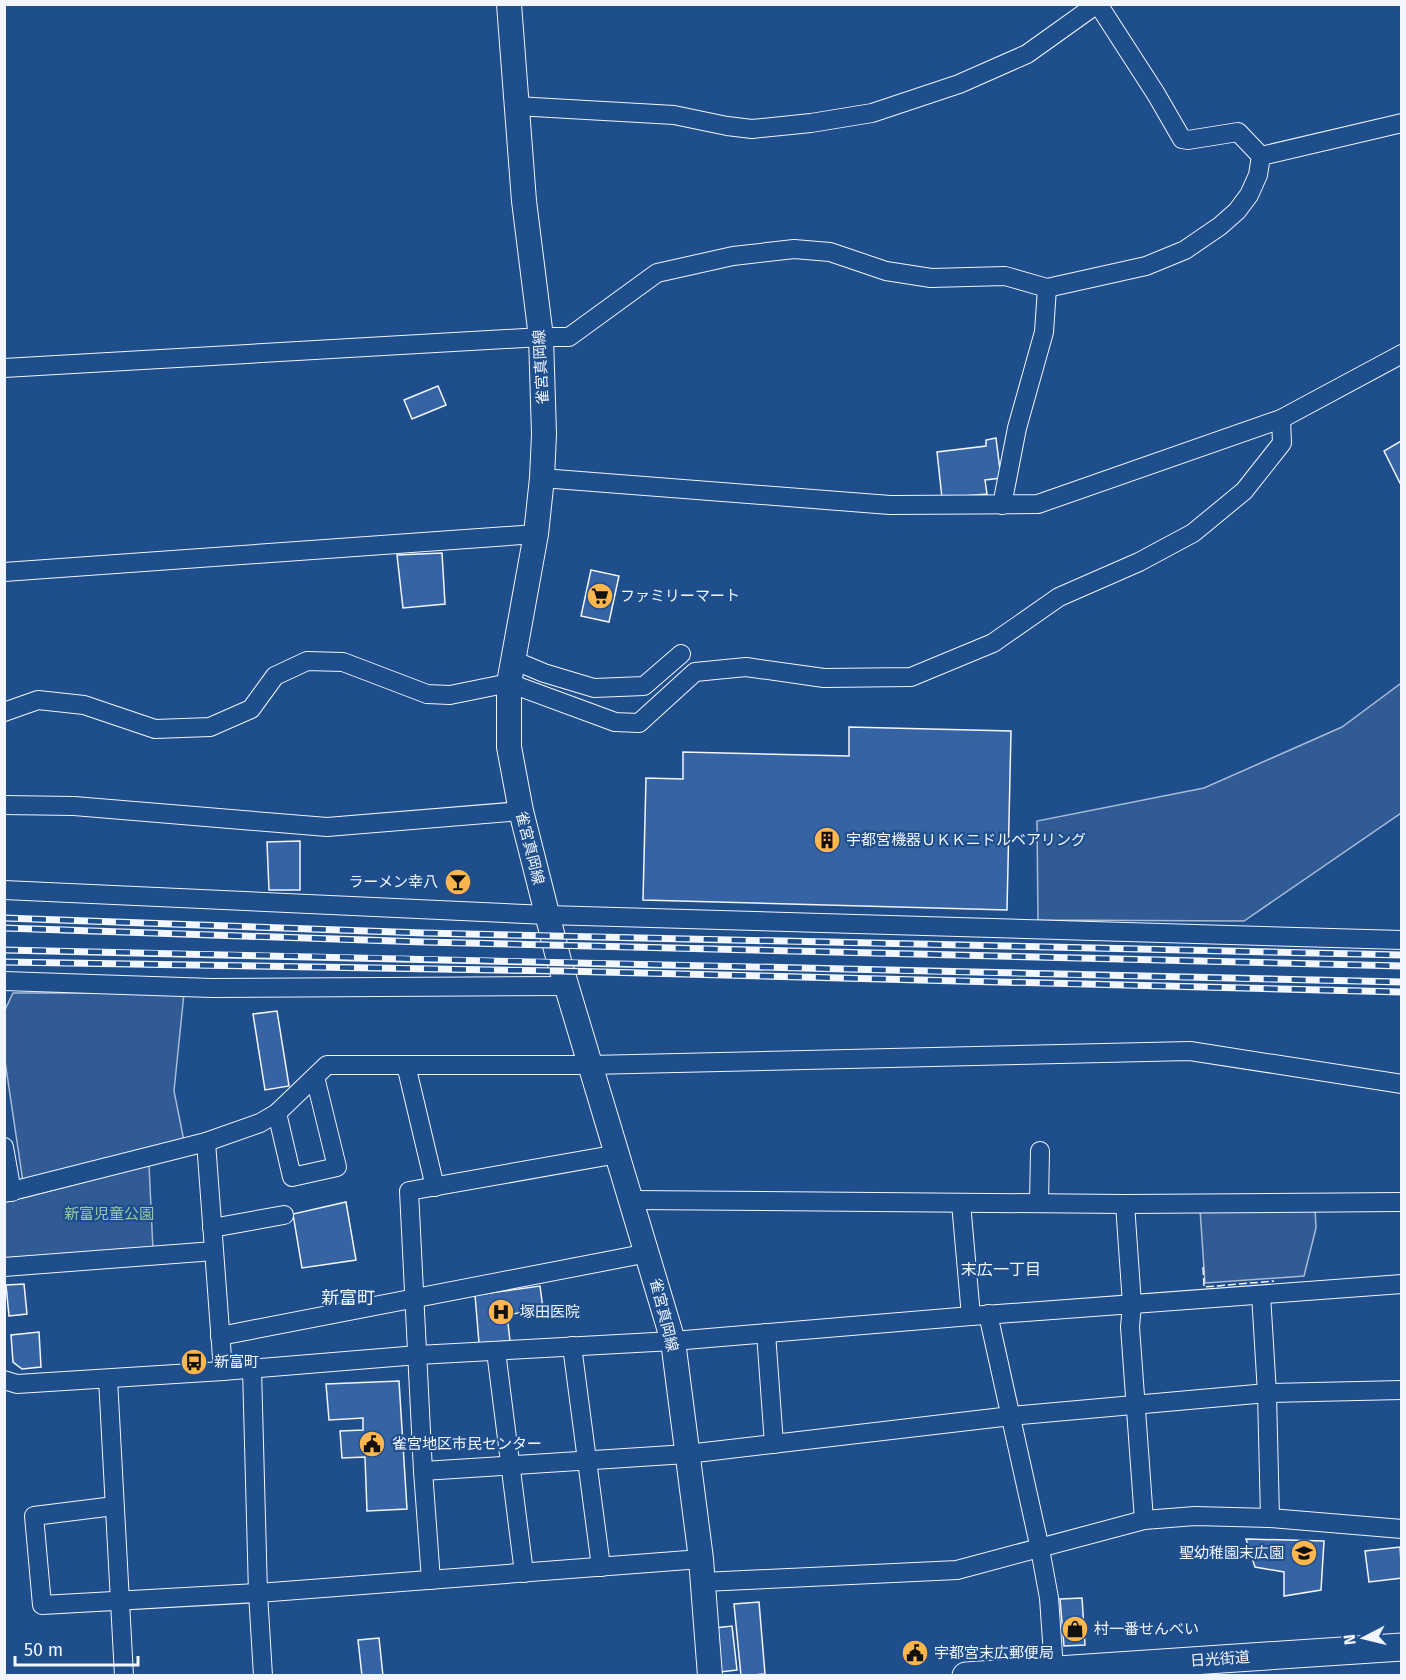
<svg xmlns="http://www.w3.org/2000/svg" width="1406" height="1680" viewBox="0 0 1406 1680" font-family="'Fira Sans','Noto Sans JP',sans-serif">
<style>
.green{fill:#305b95;stroke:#a8bbd7;stroke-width:1.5}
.building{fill:#3563a3;stroke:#f2f6ff;stroke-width:1.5}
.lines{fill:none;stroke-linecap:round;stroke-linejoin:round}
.minor-casing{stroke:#f2f6ff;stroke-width:20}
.major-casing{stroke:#f2f6ff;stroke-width:26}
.highway-casing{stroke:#f2f6ff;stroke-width:29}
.minor{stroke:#1f4e8c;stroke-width:18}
.major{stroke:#1f4e8c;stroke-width:24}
.highway{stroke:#1f4e8c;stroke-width:27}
.rail-casing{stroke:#f2f6ff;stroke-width:7}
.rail{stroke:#1f4e8c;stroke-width:4.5;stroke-dasharray:14;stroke-linecap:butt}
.fence{stroke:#f2f6ff;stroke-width:1.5;stroke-dasharray:8 3;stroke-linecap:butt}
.labels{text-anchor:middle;stroke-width:4.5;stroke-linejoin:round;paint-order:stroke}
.street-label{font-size:15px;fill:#f2f6ff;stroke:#1f4e8c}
.poi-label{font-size:15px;fill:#f2f6ff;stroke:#1f4e8c;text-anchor:start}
.park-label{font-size:15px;fill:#97c8a6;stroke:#1f4e8c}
.neighbourhood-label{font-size:16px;fill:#f2f6ff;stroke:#1f4e8c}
.quarter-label{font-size:18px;fill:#f2f6ff;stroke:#1f4e8c}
</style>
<rect width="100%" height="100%" fill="#1f4e8c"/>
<g class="green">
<path d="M1400,684H1402L1401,813L1244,921L1038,920L1037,821L1204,788L1342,727Z"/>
<path d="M13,993H184L174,1091L184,1141L23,1182L5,1061L4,1012Z"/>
<path d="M149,1165L153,1250L5,1258V1200L23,1198Z"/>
<path d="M1315,1206L1316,1228L1304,1276L1205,1283L1200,1209Z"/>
</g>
<g class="building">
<path d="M438,386L446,405L412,419L404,400Z"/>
<path d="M996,438L1001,478L985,480L987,494L942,498L937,452L986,446V440Z"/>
<path d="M1401,441L1402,482L1400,483L1384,451Z"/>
<path d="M442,553L445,604L403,608L397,555Z"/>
<path d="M591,570L619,576L609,622L581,616Z"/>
<path d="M849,727L1011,731L1007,910L643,900L646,778L683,779V752L849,756Z"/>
<path d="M300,841V890H269L267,842Z"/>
<path d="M277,1011L289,1086L265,1090L253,1014Z"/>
<path d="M346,1202L356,1260L302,1268L293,1214Z"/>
<path d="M24,1284L27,1314L9,1316L6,1285Z"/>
<path d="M540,1286L543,1309L507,1315L510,1341L479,1343L475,1295Z"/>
<path d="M39,1332L41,1367L22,1369L13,1362L11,1335Z"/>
<path d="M399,1381L407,1509L367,1511L365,1457L342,1458L340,1431L363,1430V1418L329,1420L326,1384Z"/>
<path d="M1246,1539L1324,1541L1321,1590L1284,1596V1572L1255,1567Z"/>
<path d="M1400,1547L1402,1578L1369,1582L1365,1551Z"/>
<path d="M1082,1598L1085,1645L1064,1646L1060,1599Z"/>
<path d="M759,1602L765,1674L741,1676L734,1604Z"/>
<path d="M732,1626L737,1670L720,1672L715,1628Z"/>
<path d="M379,1638L383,1676H362L358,1640Z"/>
</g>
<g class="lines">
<defs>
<g id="minor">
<path d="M1098,4L1156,94L1182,139L1188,140L1238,132L1261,156"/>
<path d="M516,106L674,115L727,126L752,129L811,123L872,113L959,84L1027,54L1097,4"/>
<path d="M4,368L541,337H569L657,273L733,256L794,249L830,252L886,271L931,278L1005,276L1047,288L1146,266L1185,250L1220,226L1237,211L1249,195L1258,175L1261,156L1402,123"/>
<path d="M542,478L890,505L1038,504L1281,419L1402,354"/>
<path d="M1002,505L1017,428L1044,332L1047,288"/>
<path d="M4,572L536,534"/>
<path d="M513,660L544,673L594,688L644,686L681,654"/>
<path d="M4,712L38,700L84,705L155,729L210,727L251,709L275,676L307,661L343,662L427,694L450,695L509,683L615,722L639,723L695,672L746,667L824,678L911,677L993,643L1059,597L1139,562L1193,533L1244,491L1282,443L1281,419"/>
<path d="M4,805L74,806L327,827L521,811"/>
<path d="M4,890L547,915L1402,940"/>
<path d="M4,981L212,988L567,986"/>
<path d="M406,1065L435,1187"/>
<path d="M277,1113L292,1177L337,1167L315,1077"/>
<path d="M206,1142L223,1371"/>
<path d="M4,1147L12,1192"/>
<path d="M4,1193L206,1142L260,1123L277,1113L327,1065H590L1190,1051L1402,1084"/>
<path d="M631,1200L1125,1204L1402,1202"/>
<path d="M961,1203L971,1316"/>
<path d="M1039,1203L1040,1151"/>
<path d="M1125,1204L1132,1304L1130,1327L1144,1520"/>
<path d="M212,1228L284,1215"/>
<path d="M4,1267L214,1251"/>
<path d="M1261,1295L1267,1393L1270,1518"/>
<path d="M988,1314L1040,1549L1049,1598L1054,1669"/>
<path d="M766,1333L774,1444"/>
<path d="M220,1336L648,1253"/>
<path d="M572,1346L601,1567"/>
<path d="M496,1351L524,1573"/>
<path d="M252,1369L258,1593L263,1676"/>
<path d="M108,1379L124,1676"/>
<path d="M4,1380L17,1384L223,1371L418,1355L673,1341L971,1316L1402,1284"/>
<path d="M423,1471L687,1454L1011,1416L1267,1393L1402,1390"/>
<path d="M114,1506L34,1516L42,1605L258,1593L701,1559"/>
<path d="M431,1580L423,1471L409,1191L618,1154"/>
<path d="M703,1582L957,1570L1144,1520L1195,1516L1270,1518L1402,1529"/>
</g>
<path id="major" d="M509,4L524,201L541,337L544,434L542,478L536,534L509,683V747L521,811L559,961L673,1341L701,1559L710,1676"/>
<path id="highway" d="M966,1676L1402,1647"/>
</defs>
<use href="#minor" class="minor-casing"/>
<use href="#major" class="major-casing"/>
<use href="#highway" class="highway-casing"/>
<use href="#minor" class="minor"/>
<use href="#major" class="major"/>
<use href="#highway" class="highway"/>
<defs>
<g id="rail">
<path d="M4,918L424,933L1402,955"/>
<path d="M4,928L424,942L1402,966"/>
<path d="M4,950C470,959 936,972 1402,982"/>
<path d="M4,962L562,971L1402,992"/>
</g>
</defs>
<use href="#rail" class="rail-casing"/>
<use href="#rail" class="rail"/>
<path class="fence" d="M1203,1267L1204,1287L1274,1281"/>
</g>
<defs>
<symbol id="supermarket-disc" viewBox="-11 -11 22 22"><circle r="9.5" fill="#ffb74d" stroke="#1f4e8c"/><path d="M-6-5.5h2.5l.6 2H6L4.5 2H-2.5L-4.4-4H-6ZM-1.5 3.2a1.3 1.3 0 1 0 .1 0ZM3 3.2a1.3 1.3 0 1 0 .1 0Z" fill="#111"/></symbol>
<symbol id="building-disc" viewBox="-11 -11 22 22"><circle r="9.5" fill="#ffb74d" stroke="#1f4e8c"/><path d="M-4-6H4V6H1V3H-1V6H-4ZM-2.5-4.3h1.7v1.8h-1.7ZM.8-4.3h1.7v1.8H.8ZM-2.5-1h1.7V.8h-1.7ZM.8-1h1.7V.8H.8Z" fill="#111"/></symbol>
<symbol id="bar-disc" viewBox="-11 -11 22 22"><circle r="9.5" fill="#ffb74d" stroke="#1f4e8c"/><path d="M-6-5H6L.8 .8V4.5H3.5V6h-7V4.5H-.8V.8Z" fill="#111"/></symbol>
<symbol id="hospital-disc" viewBox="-11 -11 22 22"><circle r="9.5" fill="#ffb74d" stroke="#1f4e8c"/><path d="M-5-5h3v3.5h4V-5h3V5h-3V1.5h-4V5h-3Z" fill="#111"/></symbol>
<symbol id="bus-disc" viewBox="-11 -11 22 22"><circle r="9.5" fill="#ffb74d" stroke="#1f4e8c"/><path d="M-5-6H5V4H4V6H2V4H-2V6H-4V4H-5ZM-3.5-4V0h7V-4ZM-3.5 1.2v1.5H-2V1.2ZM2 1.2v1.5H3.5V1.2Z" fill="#111"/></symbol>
<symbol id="civic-disc" viewBox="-11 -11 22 22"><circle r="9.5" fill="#ffb74d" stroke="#1f4e8c"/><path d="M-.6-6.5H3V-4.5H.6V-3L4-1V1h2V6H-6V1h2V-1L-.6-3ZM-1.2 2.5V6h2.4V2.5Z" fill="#111"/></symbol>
<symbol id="school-disc" viewBox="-11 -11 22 22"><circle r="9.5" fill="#ffb74d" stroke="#1f4e8c"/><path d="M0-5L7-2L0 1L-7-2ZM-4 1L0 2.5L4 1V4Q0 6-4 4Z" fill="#111"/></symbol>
<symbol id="shop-disc" viewBox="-11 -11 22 22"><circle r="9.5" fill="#ffb74d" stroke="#1f4e8c"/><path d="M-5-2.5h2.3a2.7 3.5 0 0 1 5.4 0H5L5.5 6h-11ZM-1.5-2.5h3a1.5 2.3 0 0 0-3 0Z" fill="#111"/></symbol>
</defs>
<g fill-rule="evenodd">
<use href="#supermarket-disc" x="585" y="581" width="30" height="30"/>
<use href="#building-disc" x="812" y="825" width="30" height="30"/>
<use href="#bar-disc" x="443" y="867" width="30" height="30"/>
<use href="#hospital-disc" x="486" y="1297" width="30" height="30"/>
<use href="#bus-disc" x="179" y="1347" width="30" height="30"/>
<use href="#civic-disc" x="357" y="1429" width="30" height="30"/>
<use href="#school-disc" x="1289" y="1538" width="30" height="30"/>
<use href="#shop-disc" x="1060" y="1614" width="30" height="30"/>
<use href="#civic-disc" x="900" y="1638" width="30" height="30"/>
</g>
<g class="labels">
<g class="street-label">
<text transform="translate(541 367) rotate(-93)" y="5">雀宮真岡線</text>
<text transform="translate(530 848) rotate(76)" y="5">雀宮真岡線</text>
<text transform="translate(664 1315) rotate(76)" y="5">雀宮真岡線</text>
<text transform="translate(1220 1659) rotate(-4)" y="5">日光街道</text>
</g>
<g class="poi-label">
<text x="620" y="601">ファミリーマート</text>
<text x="846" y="845">宇都宮機器ＵＫＫニドルベアリング</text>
<text x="438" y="887" text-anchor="end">ラーメン幸八</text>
<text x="520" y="1317">塚田医院</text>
<text x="214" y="1367">新富町</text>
<text x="392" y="1449">雀宮地区市民センター</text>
<text x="1284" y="1558" text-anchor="end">聖幼稚園末広園</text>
<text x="1094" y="1634">村一番せんべい</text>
<text x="934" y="1658">宇都宮末広郵便局</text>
</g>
<g class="park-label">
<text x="109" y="1219">新富児童公園</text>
</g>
<g class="neighbourhood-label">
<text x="1001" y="1275">末広一丁目</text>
</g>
<g class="quarter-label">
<text x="348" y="1304">新富町</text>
</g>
</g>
<rect width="1406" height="1680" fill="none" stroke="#f2f6ff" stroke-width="12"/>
<g transform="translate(1364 1638) rotate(263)" stroke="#1f4e8c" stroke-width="4.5" paint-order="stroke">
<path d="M0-4.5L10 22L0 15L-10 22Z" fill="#f2f6ff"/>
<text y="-9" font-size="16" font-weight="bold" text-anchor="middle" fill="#f2f6ff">N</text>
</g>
<path d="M15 1656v9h123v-9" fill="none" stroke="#f2f6ff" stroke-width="3"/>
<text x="24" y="1656" font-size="18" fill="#f2f6ff" stroke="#1f4e8c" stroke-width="4.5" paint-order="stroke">50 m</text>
</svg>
